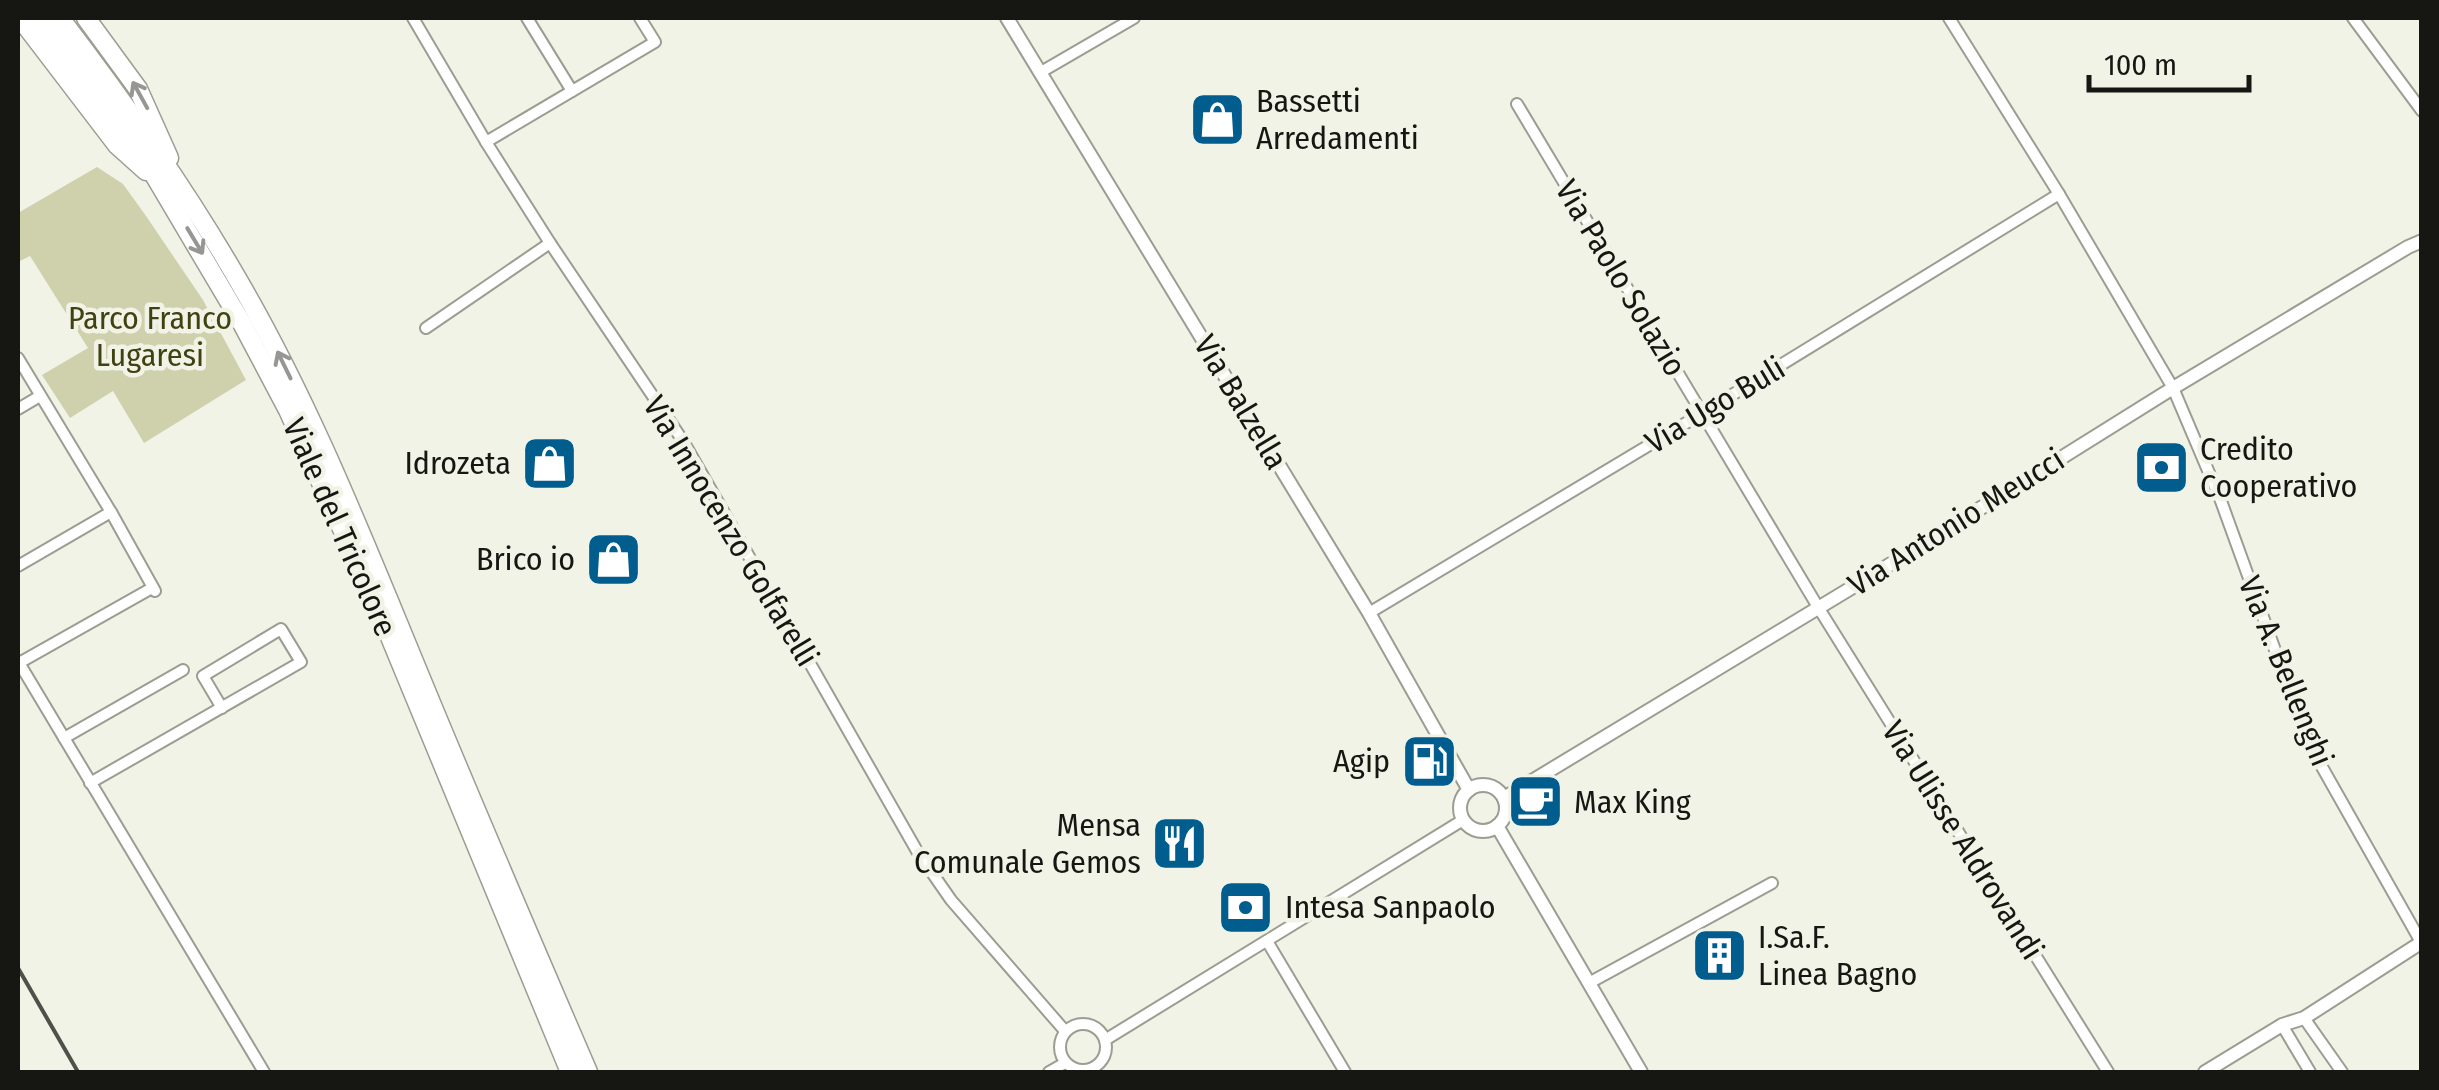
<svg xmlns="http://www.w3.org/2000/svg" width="2439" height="1090" viewBox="0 0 2439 1090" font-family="'Fira Sans Condensed',sans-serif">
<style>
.green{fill:#cfd1ad}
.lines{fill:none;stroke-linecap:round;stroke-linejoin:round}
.minor-casing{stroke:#9c9d92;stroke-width:14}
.tertiary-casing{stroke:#9c9d92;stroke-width:16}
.trunk-casing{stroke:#9c9d92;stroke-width:21}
.minor{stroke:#fff;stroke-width:10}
.tertiary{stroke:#fff;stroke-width:12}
.trunk{stroke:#fff;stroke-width:18}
.rail{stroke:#50504a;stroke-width:4}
.oneway{stroke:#969694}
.labels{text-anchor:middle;stroke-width:9;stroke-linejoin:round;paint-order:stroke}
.poi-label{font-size:32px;fill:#161612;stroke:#f2f3e7;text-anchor:start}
.street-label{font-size:32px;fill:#161612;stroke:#f2f3e7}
.park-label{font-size:32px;fill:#414212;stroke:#f2f3e7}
</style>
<rect width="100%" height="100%" fill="#f2f3e7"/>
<path class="green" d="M97,167L123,184L146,216L203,300L246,380L144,443L113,391L70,418L42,375L88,348L30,256L18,262V213Z"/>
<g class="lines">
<defs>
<g id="minor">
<path d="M413,18L486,142L550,243L683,441L917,851L951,900L1065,1031"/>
<path d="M527,18L572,91"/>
<path d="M1949,18L2059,194L2173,388L2221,501L2309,744L2421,942"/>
<path d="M2353,18L2422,111"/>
<path d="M1041,72L1134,18"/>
<path d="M1517,104L1818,607L2108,1072"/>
<path d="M486,142L655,42L640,18"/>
<path d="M426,328L550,243"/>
<path d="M18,358L111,512L155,591"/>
<path d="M18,409L40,396"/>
<path d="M18,566L111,512"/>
<path d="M1369,613L1701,414L2059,194"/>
<path d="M18,661L264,1072"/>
<path d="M19,663L152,588"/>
<path d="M64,738L183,670"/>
<path d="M90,783L301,662L281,629L203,676L222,708"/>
<path d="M1267,941L1345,1072"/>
<path d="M1589,983L1772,883"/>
<path d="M2304,1018L2342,1072"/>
<circle cx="1083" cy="1047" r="23"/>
<path d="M2282,1025L2310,1072"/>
<path d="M1105,1040L1463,820"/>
<path d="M1049,1072L1065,1063"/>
</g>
<g id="tertiary">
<path d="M1007,18L1369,613L1469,790"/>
<circle cx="1483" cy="808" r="23"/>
<path d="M1504,798L1904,556L2173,388L2408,247L2422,241"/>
<path d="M1497,826L1641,1072"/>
<path d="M2205,1072L2282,1025L2304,1018L2422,942"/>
</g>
<g id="trunk">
<path d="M20,18L117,145L146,171"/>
<path d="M40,18L134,141L243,325L288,410L378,608L570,1072"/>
<path d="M60,18C121,98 180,181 231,268C309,399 364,541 422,681C476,812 532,942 588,1072"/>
<path d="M86,18L138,89L169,158"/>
</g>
</defs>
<use href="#minor" class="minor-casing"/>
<use href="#tertiary" class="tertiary-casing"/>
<use href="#trunk" class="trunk-casing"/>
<use href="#minor" class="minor"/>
<use href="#tertiary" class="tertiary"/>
<use href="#trunk" class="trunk"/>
<path class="rail" d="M18,968L78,1072"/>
</g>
<defs><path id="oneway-shaft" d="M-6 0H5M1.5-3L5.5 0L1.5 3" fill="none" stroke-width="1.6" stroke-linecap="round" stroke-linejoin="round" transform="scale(2.5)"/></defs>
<g class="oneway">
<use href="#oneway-shaft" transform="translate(140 95) rotate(-119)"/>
<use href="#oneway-shaft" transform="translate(195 241) rotate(59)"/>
<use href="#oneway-shaft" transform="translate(284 365) rotate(-116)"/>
</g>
<defs>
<symbol id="shop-square" viewBox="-11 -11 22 22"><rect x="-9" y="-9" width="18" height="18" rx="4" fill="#005d8d" stroke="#f2f3e7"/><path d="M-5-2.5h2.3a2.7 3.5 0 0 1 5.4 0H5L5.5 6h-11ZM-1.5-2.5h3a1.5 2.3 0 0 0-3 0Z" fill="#fff"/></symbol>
<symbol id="bank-square" viewBox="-11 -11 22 22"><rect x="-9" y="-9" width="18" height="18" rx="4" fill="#005d8d" stroke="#f2f3e7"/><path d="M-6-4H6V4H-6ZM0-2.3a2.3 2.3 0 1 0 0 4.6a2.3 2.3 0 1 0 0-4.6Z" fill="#fff"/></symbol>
<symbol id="fuel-square" viewBox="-11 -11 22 22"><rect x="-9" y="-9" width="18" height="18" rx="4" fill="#005d8d" stroke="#f2f3e7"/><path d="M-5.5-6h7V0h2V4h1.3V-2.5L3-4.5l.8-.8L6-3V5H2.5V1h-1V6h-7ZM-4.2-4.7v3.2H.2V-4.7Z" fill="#fff"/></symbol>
<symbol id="cafe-square" viewBox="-11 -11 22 22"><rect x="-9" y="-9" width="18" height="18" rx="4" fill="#005d8d" stroke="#f2f3e7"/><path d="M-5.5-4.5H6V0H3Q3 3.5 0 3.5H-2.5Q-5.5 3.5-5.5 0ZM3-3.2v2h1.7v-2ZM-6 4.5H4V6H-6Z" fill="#fff"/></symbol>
<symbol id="restaurant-square" viewBox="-11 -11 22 22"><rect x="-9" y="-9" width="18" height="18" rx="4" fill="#005d8d" stroke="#f2f3e7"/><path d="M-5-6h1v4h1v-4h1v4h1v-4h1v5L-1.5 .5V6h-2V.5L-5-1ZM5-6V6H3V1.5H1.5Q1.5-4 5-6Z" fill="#fff"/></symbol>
<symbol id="building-square" viewBox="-11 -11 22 22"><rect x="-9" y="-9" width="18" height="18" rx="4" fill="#005d8d" stroke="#f2f3e7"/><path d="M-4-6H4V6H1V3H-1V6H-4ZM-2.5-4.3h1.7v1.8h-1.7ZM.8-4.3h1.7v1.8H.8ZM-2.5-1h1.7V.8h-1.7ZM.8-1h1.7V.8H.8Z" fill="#fff"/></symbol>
</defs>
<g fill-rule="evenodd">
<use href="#shop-square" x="1186" y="88" width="63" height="63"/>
<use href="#shop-square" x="518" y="432" width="63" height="63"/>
<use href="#bank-square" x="2130" y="436" width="63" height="63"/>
<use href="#shop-square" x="582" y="528" width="63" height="63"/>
<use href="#fuel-square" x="1398" y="730" width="63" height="63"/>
<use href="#cafe-square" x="1504" y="770" width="63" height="63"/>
<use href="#restaurant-square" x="1148" y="812" width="63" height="63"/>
<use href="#bank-square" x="1214" y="876" width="63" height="63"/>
<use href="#building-square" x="1688" y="924" width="63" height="63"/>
</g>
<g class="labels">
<g class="poi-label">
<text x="1256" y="112">Bassetti<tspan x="1256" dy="37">Arredamenti</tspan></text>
<text x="2200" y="460">Credito<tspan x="2200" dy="37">Cooperativo</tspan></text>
<text x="511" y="474" text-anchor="end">Idrozeta</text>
<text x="575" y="570" text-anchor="end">Brico io</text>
<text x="1390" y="772" text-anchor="end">Agip</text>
<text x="1574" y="813">Max King</text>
<text x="1141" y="836" text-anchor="end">Mensa<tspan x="1141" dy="37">Comunale Gemos</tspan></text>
<text x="1285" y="918">Intesa Sanpaolo</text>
<text x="1758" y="948">I.Sa.F.<tspan x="1758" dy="37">Linea Bagno</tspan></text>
</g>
<g class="street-label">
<text transform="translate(1621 278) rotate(59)" y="11">Via Paolo Solazio</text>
<text transform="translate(1241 402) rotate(59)" y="11">Via Balzella</text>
<text transform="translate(1715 405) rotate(-31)" y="11">Via Ugo Buli</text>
<text transform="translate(1956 522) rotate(-32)" y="11">Via Antonio Meucci</text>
<text transform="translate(340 527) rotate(66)" y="11">Viale del Tricolore</text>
<text transform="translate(731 531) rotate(59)" y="11">Via Innocenzo Golfarelli</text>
<text transform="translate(2286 671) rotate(68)" y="11">Via A. Bellenghi</text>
<text transform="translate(1963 840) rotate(58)" y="11">Via Ulisse Aldrovandi</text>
</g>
<g class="park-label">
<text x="150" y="329">Parco Franco<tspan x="150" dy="37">Lugaresi</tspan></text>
</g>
</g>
<rect width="2439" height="1090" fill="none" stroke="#161612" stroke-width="40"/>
<path d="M2089 75v15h160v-15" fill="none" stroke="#161612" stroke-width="5"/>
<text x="2104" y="75" font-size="30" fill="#161612" stroke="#f2f3e7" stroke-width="8" paint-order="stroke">100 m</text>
</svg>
